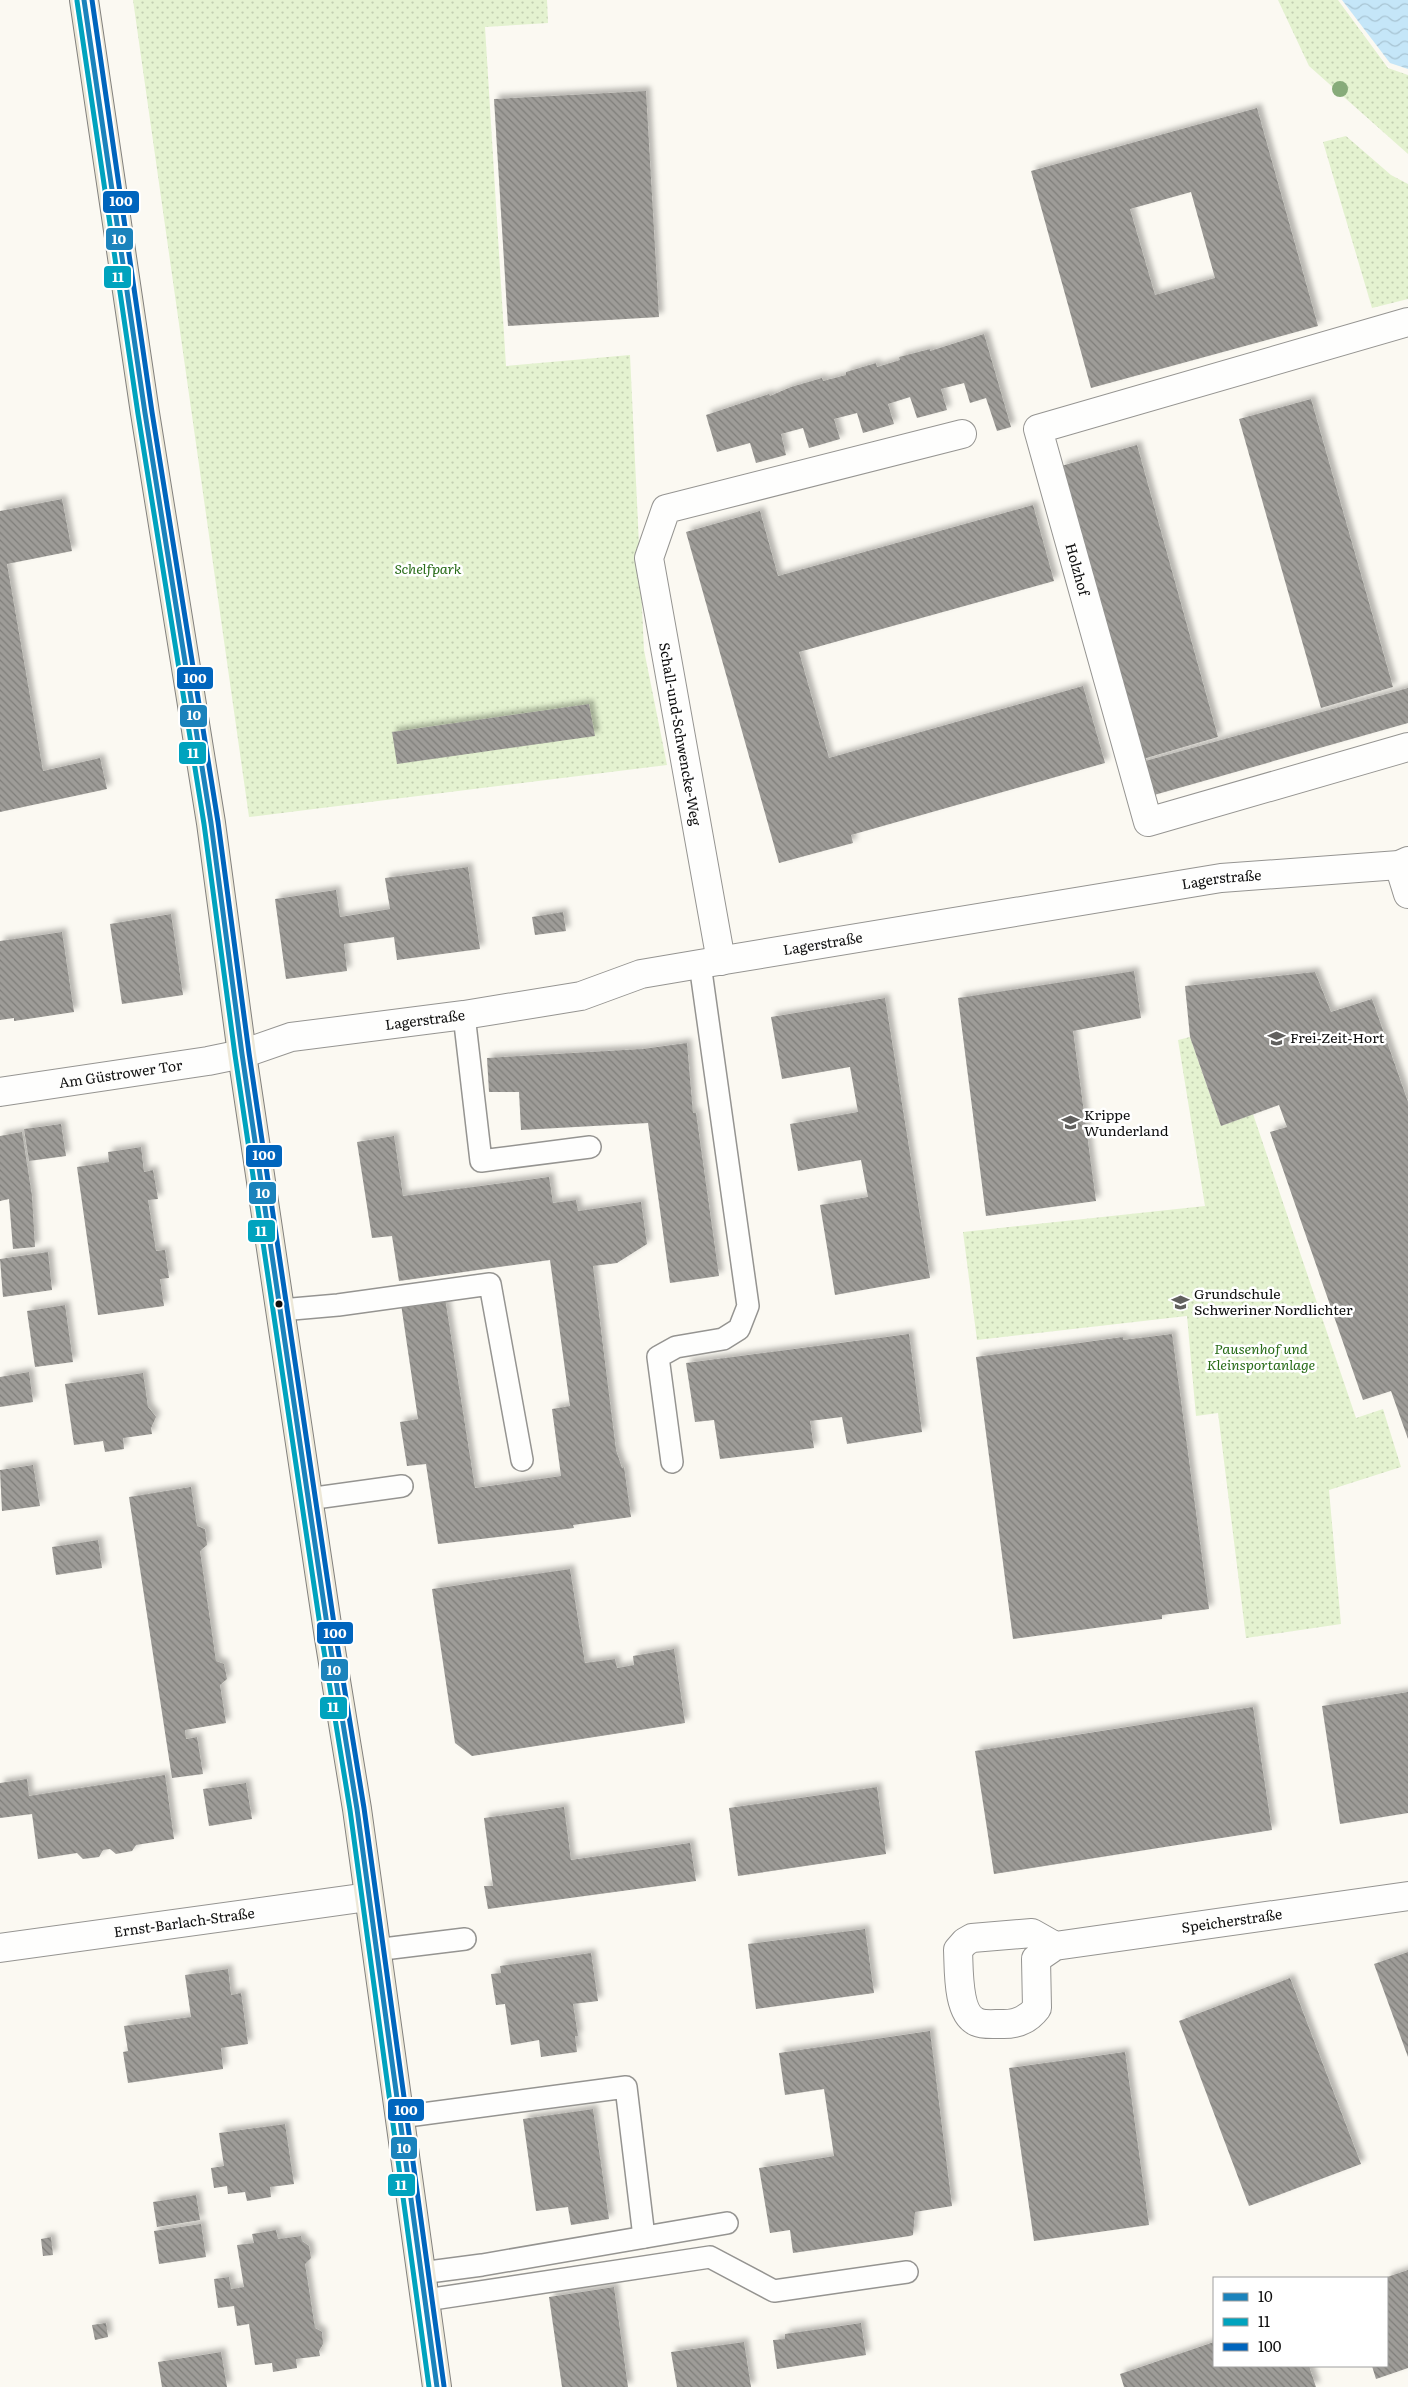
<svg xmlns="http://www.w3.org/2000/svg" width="1408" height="2387" viewBox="0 0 1408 2387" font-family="Literata,serif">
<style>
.grass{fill:url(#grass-dots)}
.water{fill:url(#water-waves)}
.building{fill:url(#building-back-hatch);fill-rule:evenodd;filter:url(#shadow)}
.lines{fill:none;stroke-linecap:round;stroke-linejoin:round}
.lane-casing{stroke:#959491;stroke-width:24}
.street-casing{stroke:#959491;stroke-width:30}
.primary-casing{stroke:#82817e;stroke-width:30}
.lane{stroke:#fefefd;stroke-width:21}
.street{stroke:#fefefd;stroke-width:28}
.primary{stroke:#ede8d8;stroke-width:28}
.bus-1-casing{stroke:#fff;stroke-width:9}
.bus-2-casing{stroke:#fff;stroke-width:9}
.bus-3-casing{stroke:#fff;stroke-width:9}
.bus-1{stroke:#1b83bc;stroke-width:5}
.bus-2{stroke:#00a3be;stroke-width:5}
.bus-3{stroke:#0065bd;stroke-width:5}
.tree{fill:#87ab7a}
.bus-dot{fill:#0e0e0e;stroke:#fff;stroke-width:2}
.labels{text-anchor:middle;stroke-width:5;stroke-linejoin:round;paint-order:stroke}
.park-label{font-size:14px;font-style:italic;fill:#286b18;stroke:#fff}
.street-label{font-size:14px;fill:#0e0e0e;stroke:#fff}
.poi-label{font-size:14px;fill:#0e0e0e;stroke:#fff;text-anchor:start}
.line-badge{stroke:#fff;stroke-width:2}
.badge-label{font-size:14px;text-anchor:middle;font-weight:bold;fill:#fff}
</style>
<defs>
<pattern id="grass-dots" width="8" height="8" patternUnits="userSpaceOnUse" patternTransform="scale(1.25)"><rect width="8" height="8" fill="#e4f2d0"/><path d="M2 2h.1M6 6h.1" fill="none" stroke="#c2ceb1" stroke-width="1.8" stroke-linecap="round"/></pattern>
<pattern id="water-waves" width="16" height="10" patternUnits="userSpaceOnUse" patternTransform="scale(1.25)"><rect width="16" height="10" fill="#c5e6f8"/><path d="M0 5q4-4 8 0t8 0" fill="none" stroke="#a8c4d3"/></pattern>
<pattern id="building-back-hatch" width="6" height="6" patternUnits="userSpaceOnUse" patternTransform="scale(1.25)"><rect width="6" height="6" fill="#9e9c98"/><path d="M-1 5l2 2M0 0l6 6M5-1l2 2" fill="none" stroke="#7f7e7a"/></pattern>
<filter id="shadow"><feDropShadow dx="4.5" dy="-4.5" stdDeviation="2.5" flood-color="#0004"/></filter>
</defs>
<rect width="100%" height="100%" fill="#fbf9f2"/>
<g class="grass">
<path d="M133,0H547L548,23L485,27L506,366L630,355L644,650L667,765L249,817Z"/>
<path d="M1278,0H1338L1388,68L1408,75V154L1309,66Z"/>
<path d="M1346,136L1391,175L1408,184V299L1372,308L1323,142Z"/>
<path d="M1190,1037L1221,1126L1253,1114L1356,1418L1383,1409L1401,1467L1329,1490L1341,1624L1246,1638L1218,1413L1196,1416L1187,1316L977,1340L963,1232L1205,1206L1178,1040Z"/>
</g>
<path class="water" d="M1342,0H1408V69L1390,63Z"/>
<g class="building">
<path d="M646,91L659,317L508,326L494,99Z"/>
<path d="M1257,108L1318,326L1091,388L1031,171ZM1191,192L1215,278L1155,295L1130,209Z"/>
<path d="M984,334L1011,427L997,431L986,398L970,403L964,383L941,389L947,410L917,418L910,397L888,404L894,424L863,433L857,413L834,419L840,439L809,448L803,428L781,434L786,455L756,463L750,443L717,452L706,415L769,394L770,396L791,387L822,378L823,381L846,375V372L876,363L877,367L900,360L899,357L930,349V351Z"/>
<path d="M1311,399L1393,687L1321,708L1239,419Z"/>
<path d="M1137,445L1218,737L1143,759L1061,466Z"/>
<path d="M62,499L72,551L7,564L43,771L100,758L107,789L0,812V511Z"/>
<path d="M1033,505L1054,581L799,652L829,758L1083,686L1105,763L851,835L853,843L779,863L686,532L760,511L778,576Z"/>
<path d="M1408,688V723L1147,797L1138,763Z"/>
<path d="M589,704L595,736L397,764L392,732Z"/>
<path d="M468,867L480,949L397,960L394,937L344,944L347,971L286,979L275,899L336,890L340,917L390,909L385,878Z"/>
<path d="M563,912L566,931L535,935L532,917Z"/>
<path d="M171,914L183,995L122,1004L110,924Z"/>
<path d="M62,932L74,1012L14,1021V1018L0,1020V941Z"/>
<path d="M1134,971L1141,1018L1073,1031L1096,1201L986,1216L958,998Z"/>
<path d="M1315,972L1331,1012L1372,999L1408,1102V1439L1391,1391L1363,1400L1270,1132L1287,1127L1279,1105L1221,1126L1190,1037L1185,986Z"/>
<path d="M885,998L930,1278L835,1295L820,1205L868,1197L861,1160L798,1171L790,1124L858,1112L850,1067L782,1079L771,1017Z"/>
<path d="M687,1043L693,1113H696L719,1276L670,1283L648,1123L521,1130L519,1092H489L487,1058L642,1049Z"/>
<path d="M61,1124L66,1156L29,1161L24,1129Z"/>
<path d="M22,1132L32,1196L35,1247L13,1249L9,1199L0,1201V1136Z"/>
<path d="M394,1136L403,1196L549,1177L553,1203L576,1200L578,1211L641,1202L647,1244L617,1263L593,1266L616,1450L622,1468L624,1467L631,1517L573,1525L574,1528L438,1544L426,1464L407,1466L400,1422L418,1419L401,1304L445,1298L475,1488L561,1476L552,1409L570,1406L550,1260L399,1281L392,1236L372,1238L357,1142Z"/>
<path d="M141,1147L144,1172L153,1170L158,1199L148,1200L156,1251L165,1250L169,1278L160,1279L164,1306L98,1315L77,1167L109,1162L108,1152Z"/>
<path d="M48,1252L52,1290L3,1297L0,1259Z"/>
<path d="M65,1305L73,1362L35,1367L27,1311Z"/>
<path d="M909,1334L922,1432L847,1444L842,1417L810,1421L814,1448L720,1459L714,1420L695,1422L686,1363Z"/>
<path d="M1172,1334L1209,1609L1162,1615V1619L1013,1639L976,1357L1123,1337V1340Z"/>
<path d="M29,1372L33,1402L0,1407V1377Z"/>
<path d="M143,1373L148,1407L156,1417L151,1428L152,1434L123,1438L124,1449L105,1452L103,1441L74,1445L65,1384Z"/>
<path d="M33,1465L40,1506L2,1511L0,1470Z"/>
<path d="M191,1487L197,1526L205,1529L207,1545L200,1551L216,1661L224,1664L227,1679L220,1685L226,1723L185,1730L186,1739L197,1737L203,1774L172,1778L129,1497Z"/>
<path d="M98,1540L102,1568L56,1575L52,1547Z"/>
<path d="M570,1569L585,1663L615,1659L617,1668L634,1665L633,1656L674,1649L685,1723L472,1756L455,1743L432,1589Z"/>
<path d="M1408,1692V1813L1340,1824L1322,1706Z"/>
<path d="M1253,1707L1272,1830L994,1874L975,1751Z"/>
<path d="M165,1775L174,1839L136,1845L132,1851L116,1854L110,1849L103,1850L99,1857L83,1859L77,1853L38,1859L32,1814L0,1818V1783L27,1779L29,1796Z"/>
<path d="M246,1783L252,1819L209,1826L203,1789Z"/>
<path d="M877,1787L886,1854L738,1876L729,1808Z"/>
<path d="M564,1807L571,1860L690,1843L696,1881L488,1909L484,1886H493L484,1818Z"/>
<path d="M865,1929L874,1993L756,2009L748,1944Z"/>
<path d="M1408,1952V2057L1374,1964Z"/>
<path d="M591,1953L598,2001L573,2004L578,2036H575L577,2052L541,2057L539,2040L511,2045L505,2004L496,2005L491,1974L501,1973L500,1966Z"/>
<path d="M228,1969L231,1995L241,1993L248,2044L221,2048L223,2069L128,2083L123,2052L128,2051L124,2026L191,2017L185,1975Z"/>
<path d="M1290,1978L1361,2164L1249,2206L1179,2021Z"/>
<path d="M930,2031L952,2206L915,2212L913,2235L910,2236L793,2253L790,2230L770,2233L759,2168L834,2156L824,2089L785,2095L779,2053Z"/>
<path d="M1125,2052L1149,2225L1034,2241L1009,2068Z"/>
<path d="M593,2109L609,2219L571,2225L568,2207L536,2211L523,2119Z"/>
<path d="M285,2124L294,2184L270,2187L271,2197L247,2201L245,2192L228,2194L227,2186L214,2188L211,2168L224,2166L219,2133Z"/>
<path d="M196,2195L200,2220L157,2227L153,2202Z"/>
<path d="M201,2224L206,2257L159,2264L154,2231Z"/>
<path d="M276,2230L278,2239L301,2236L302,2241L309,2246L311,2258L305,2264L315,2328L322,2332L323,2344L319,2351L320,2356L296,2359L297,2368L273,2372L272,2363L255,2365L249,2324L237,2326L234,2306L218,2308L214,2279L229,2277L231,2289L244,2287L237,2245L254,2243L252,2234Z"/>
<path d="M51,2237L53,2255L43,2256L41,2239Z"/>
<path d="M1408,2270V2368L1376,2379L1372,2366H1387V2277Z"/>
<path d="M614,2287L628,2387H562L549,2297Z"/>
<path d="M106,2323L108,2337L95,2340L92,2325Z"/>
<path d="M861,2323L866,2355L777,2369L773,2340L785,2339V2334Z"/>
<path d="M744,2342L751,2387H677L671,2352Z"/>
<path d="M1214,2342V2366H1309L1316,2387H1124L1120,2374Z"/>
<path d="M221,2352L227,2387H162L158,2362Z"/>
</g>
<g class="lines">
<defs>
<g id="lane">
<path d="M464,1015L481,1161L590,1147"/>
<path d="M281,1310L338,1305L490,1284L522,1460"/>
<path d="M672,1462L658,1357L676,1347L723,1339L739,1329L748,1306L700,964"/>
<path d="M308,1499L402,1486"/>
<path d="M375,1950L465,1939"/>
<path d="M400,2117L626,2087L644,2237"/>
<path d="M421,2273L482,2265L727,2223"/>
<path d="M426,2300L710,2257L774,2291L907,2272"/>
</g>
<g id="street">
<path id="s1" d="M1408,322L1038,429L1148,822L1408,747"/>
<path d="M1399,865L1408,894"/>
<path d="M721,961L649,558L666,509L962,434"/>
<path id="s2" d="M0,1092L208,1061L242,1054L291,1037L464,1015L581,996L641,974L700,964L1221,878L1399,865L1408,861"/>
<path id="s3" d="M1055,1946L1032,1933L972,1938L965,1942L958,1950C959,1969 957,2014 977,2022C983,2025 993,2024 1000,2024C1016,2025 1028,2020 1037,2008L1036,1959L1055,1946L1408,1896"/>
<path id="s4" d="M0,1948L368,1897"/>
</g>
<path id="primary" d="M84,0L145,413L211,823L242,1054L329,1638L357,1809L437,2387"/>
</defs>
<use href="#lane" class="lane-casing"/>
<use href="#street" class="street-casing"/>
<use href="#primary" class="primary-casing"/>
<use href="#lane" class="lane"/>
<use href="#street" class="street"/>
<use href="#primary" class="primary"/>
<defs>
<path id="bus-1" d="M84,0L145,413L211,823L242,1054L329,1638L357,1809L437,2387"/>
<path id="bus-2" d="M77,1L138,414L204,824L235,1055L322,1639L350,1810L429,2387"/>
<path id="bus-3" d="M92,0L152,412L218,822L249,1053L336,1637L364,1808L444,2386"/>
</defs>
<use href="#bus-1" class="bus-1-casing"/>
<use href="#bus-2" class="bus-2-casing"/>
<use href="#bus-3" class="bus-3-casing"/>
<use href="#bus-1" class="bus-1"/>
<use href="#bus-2" class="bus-2"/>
<use href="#bus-3" class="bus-3"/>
</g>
<circle class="tree" cx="1340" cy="89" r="8"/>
<defs>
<symbol id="school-bare" viewBox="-9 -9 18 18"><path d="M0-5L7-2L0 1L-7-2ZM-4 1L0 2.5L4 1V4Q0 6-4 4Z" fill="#61605e" stroke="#fff" stroke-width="2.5" paint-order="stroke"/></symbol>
</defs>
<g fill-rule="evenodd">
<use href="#school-bare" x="1264" y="1026" width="25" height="25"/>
<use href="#school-bare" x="1058" y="1110" width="25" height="25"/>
<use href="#school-bare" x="1168" y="1290" width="25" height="25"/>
</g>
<circle class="bus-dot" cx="279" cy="1304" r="4.5"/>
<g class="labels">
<g class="park-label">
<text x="428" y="574">Schelfpark</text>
<text x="1261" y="1354">Pausenhof und<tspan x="1261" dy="16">Kleinsportanlage</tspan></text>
</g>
<g class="street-label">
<text dy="5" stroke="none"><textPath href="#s1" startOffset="531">Holzhof</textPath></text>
<text transform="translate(680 734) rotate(80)" y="5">Schall-und-Schwencke-Weg</text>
<text dy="5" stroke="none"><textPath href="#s2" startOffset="1242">Lagerstraße</textPath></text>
<text dy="5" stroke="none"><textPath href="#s2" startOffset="838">Lagerstraße</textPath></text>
<text dy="5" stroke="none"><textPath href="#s2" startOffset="432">Lagerstraße</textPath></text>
<text dy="5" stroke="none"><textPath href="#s2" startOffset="122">Am Güstrower Tor</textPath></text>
<text dy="5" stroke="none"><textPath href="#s3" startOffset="499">Speicherstraße</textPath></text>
<text dy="5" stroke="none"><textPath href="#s4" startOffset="186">Ernst-Barlach-Straße</textPath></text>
</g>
<g class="poi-label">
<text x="1290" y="1043">Frei-Zeit-Hort</text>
<text x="1084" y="1120">Krippe<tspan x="1084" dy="16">Wunderland</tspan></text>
<text x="1194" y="1299">Grundschule<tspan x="1194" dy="16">Schweriner Nordlichter</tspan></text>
</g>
</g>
<g class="line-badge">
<rect x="102" y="190" width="38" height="24" rx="5" fill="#0065bd"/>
<rect x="105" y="227" width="29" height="24" rx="5" fill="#1b83bc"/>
<rect x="103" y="265" width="29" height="24" rx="5" fill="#00a3be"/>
<rect x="176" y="666" width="38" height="24" rx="5" fill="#0065bd"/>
<rect x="179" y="704" width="29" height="24" rx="5" fill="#1b83bc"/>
<rect x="178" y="741" width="29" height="24" rx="5" fill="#00a3be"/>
<rect x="245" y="1144" width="38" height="24" rx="5" fill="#0065bd"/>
<rect x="248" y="1181" width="29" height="24" rx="5" fill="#1b83bc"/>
<rect x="247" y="1219" width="29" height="24" rx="5" fill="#00a3be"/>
<rect x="316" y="1621" width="38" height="24" rx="5" fill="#0065bd"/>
<rect x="320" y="1658" width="29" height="24" rx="5" fill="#1b83bc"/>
<rect x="319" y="1696" width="29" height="24" rx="5" fill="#00a3be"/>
<rect x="387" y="2098" width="38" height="24" rx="5" fill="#0065bd"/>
<rect x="390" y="2136" width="28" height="24" rx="5" fill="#1b83bc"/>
<rect x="387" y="2173" width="29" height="24" rx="5" fill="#00a3be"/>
</g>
<g class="badge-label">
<text x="121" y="206">100</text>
<text x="119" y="244">10</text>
<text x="118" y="282">11</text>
<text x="195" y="683">100</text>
<text x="194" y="720">10</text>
<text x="193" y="758">11</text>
<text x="264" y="1160">100</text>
<text x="263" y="1198">10</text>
<text x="261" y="1236">11</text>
<text x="335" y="1638">100</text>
<text x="334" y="1675">10</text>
<text x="333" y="1712">11</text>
<text x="406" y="2115">100</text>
<text x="404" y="2153">10</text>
<text x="401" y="2190">11</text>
</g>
<rect x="1213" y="2277" width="175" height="90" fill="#ffffff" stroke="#9f9f9f"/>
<rect x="1223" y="2293" width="25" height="8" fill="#1b83bc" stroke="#9f9f9f"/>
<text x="1258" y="2302" font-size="15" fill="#0e0e0e">10</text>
<rect x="1223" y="2318" width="25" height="8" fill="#00a3be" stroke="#9f9f9f"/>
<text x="1258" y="2327" font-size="15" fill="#0e0e0e">11</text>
<rect x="1223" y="2343" width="25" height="8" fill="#0065bd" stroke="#9f9f9f"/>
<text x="1258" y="2352" font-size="15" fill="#0e0e0e">100</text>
</svg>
